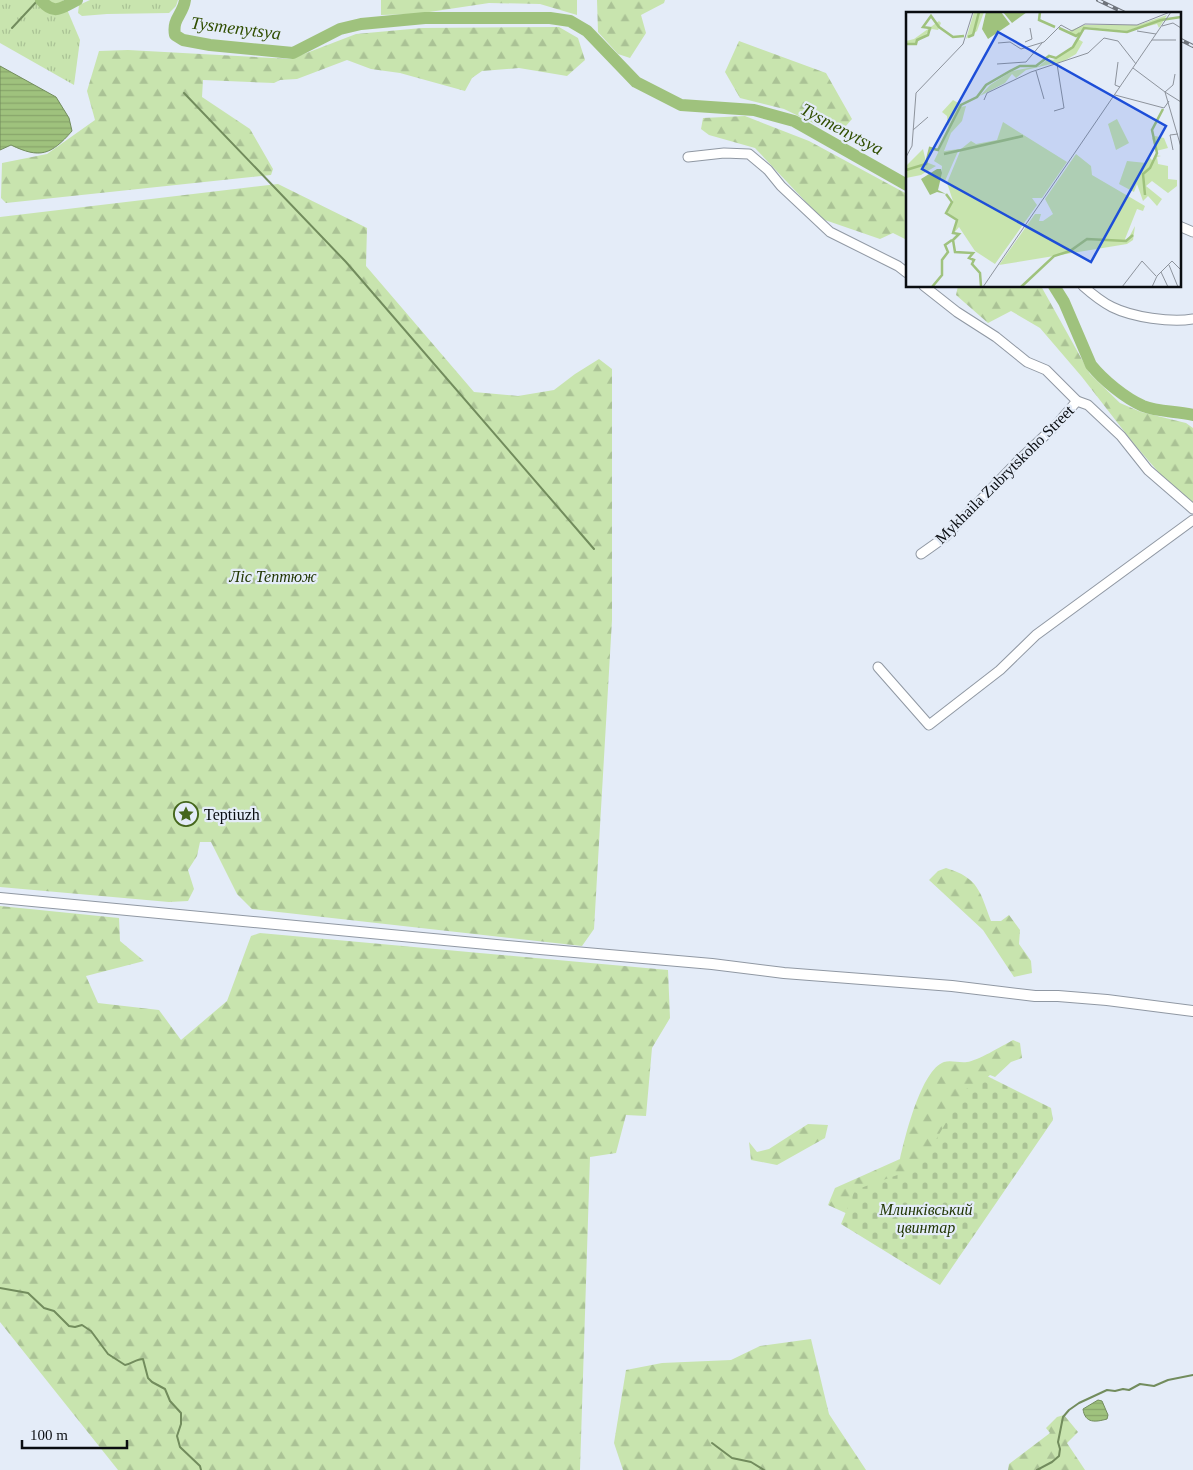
<svg xmlns="http://www.w3.org/2000/svg" width="1193" height="1470" viewBox="0 0 1193 1470" font-family="'Times New Roman',serif">
<style>
.grass{fill:url(#grass-tufts)}
.forest{fill:url(#forest-firs)}
.cemetery{fill:url(#cemetery-stones)}
.water{fill:url(#water-rules);stroke:#728c5d}
.lines{fill:none;stroke-linecap:round;stroke-linejoin:round}
.stream{stroke:#728c5d;stroke-width:2}
.river{stroke:#9fc27d;stroke-width:12}
.minor-casing{stroke:#9098a3;stroke-width:11}
.tertiary-casing{stroke:#9098a3;stroke-width:12}
.minor{stroke:#fff;stroke-width:9}
.tertiary{stroke:#fff;stroke-width:10}
.rail-casing{stroke:#6f747c;stroke-width:4}
.rail{stroke:#e4ecf8;stroke-width:2;stroke-dasharray:5.5;stroke-linecap:butt}
.labels{text-anchor:middle;stroke-width:4.5;stroke-linejoin:round;paint-order:stroke}
.street-label{font-size:16px;fill:#0a0d11;stroke:#e4ecf8}
.park-label{font-size:16px;font-style:italic;fill:#213603;stroke:#e4ecf8}
.poi-label{font-size:16px;fill:#0a0d11;stroke:#e4ecf8;text-anchor:start}
.water-label{font-size:18px;font-style:italic;fill:#304e00;stroke:#e4ecf8}
.inset-river{fill:none;stroke:#9fc27d;stroke-width:2.5}
.inset-road{fill:none;stroke:#8d939c;stroke-width:1}
.view{fill:#1d4ed8;fill-opacity:0.15;stroke:#1d4ed8;stroke-width:2.5}
.inset-edge{fill:none;stroke:#0a0d11;stroke-width:2.5}
</style>
<defs>
<pattern id="grass-tufts" width="24" height="20" patternUnits="userSpaceOnUse" patternTransform="scale(1.25)"><rect width="24" height="20" fill="#c8e4ae"/><path d="M3 7l-1-3M5 7V3M7 7l1-3M15 17l-1-3M17 17v-4M19 17l1-3" fill="none" stroke="#aac295"/></pattern>
<pattern id="forest-firs" width="22" height="20" patternUnits="userSpaceOnUse" patternTransform="scale(1.25)"><rect width="22" height="20" fill="#c8e4ae"/><path d="M5 1l3.5 6h-7zM16 11l3.5 6h-7z" fill="#aac295"/></pattern>
<pattern id="cemetery-stones" width="16" height="16" patternUnits="userSpaceOnUse" patternTransform="scale(1.25)"><rect width="16" height="16" fill="#c8e4ae"/><path d="M2 7V4a2 2 0 0 1 4 0v3zM10 15v-3a2 2 0 0 1 4 0v3z" fill="#aac295"/></pattern>
<pattern id="water-rules" width="6" height="5" patternUnits="userSpaceOnUse" patternTransform="scale(1.25)"><rect width="6" height="5" fill="#9fc27d"/><path d="M0 2.5h6" fill="none" stroke="#88a66b"/></pattern>
</defs>
<rect width="100%" height="100%" fill="#e4ecf8"/>
<g class="grass">
<path d="M0,0H63L80,40L74,85L0,43Z"/>
<path d="M90,0H178L176,6L169,13L107,14L82,16L78,13L79,5Z"/>
</g>
<g class="forest">
<path d="M381,0H577V15L540,4L489,3L416,14L381,15Z"/>
<path d="M597,0H665L664,3L641,15L646,33L630,58L618,54L598,32Z"/>
<path d="M559,27L578,38L585,60L567,76L519,68L482,71L472,78L465,91L400,73L371,69L347,60L297,79L280,80L274,83L203,80L202,97L250,129L273,169L271,175L6,203L1,198L2,163L47,154L95,120L87,91L99,51L128,50L291,59L356,34L422,28Z"/>
<path d="M739,41L826,73L852,119L838,135L784,109L740,98L725,72Z"/>
<path d="M745,116L809,141L907,194V240L893,233L880,239L822,219L755,148L709,135L701,129L703,118Z"/>
<path d="M278,184L367,228L366,266L474,392L518,396L554,390L575,374L599,359L612,369V620L594,929L582,946L252,909L237,894L211,842H200L197,856L188,870L194,889L188,901L169,902L0,887V217Z"/>
<path d="M958,286H1041L1090,374L1120,403L1141,412L1186,423L1193,428V504L1161,475L1134,444L1082,377L1040,328L1011,311L988,323L956,295Z"/>
<path d="M946,868C979,878 980,892 991,921H1001L1009,915L1020,930L1019,944L1031,961L1032,973L1014,977L983,930L929,880L938,871Z"/>
<path d="M0,906L119,918L120,941L144,961L86,976L98,1003L159,1010L181,1040L227,1001L251,936L260,933L668,970L670,1018L652,1048L646,1116L626,1115L616,1153L590,1157L580,1470H118L0,1322Z"/>
<path d="M1013,1040L1020,1043L1022,1058L1011,1062L995,1077L990,1075L965,1096L920,1170L850,1215L828,1205L835,1188L900,1159C905,1137 921,1070 944,1062C951,1060 959,1063 967,1062C977,1061 1002,1046 1013,1040Z"/>
<path d="M808,1124L828,1125L825,1138L777,1165L751,1160L749,1142L757,1152L769,1149Z"/>
<path d="M811,1339L829,1414L866,1470H623L614,1443L626,1370L662,1363L731,1360L760,1346Z"/>
<path d="M1064,1415L1078,1432L1067,1443L1085,1470H1008L1009,1464L1050,1433L1046,1428L1057,1417Z"/>
</g>
<path class="cemetery" d="M985,1075L1051,1108L1053,1120L940,1285L841,1224L855,1190L920,1167L965,1090Z"/>
<g class="water">
<path d="M0,66L56,97L69,118L72,131C51,155 40,159 11,145L0,150Z"/>
<path d="M1098,1400L1102,1401L1108,1415L1107,1419C1096,1422 1085,1424 1083,1409Z"/>
</g>
<g class="lines">
<g class="stream">
<path d="M12,28L38,0"/>
<path d="M184,93L346,262L594,549"/>
<path d="M0,1288L28,1293L44,1308L54,1311L69,1326L75,1327L82,1325L91,1331L108,1354L125,1365C132,1364 136,1359 143,1359L148,1378L152,1382L165,1389L170,1401L181,1413V1424L177,1436L180,1447L200,1466L201,1470"/>
<path d="M712,1443L732,1458L751,1462L764,1470"/>
<path d="M1037,1470L1052,1462L1059,1456L1060,1449L1058,1442L1063,1417L1069,1410L1079,1403L1107,1390L1115,1391L1123,1389L1129,1390L1140,1384L1154,1386L1168,1380L1193,1375"/>
</g>
<g class="river">
<path d="M41,0C54,16 61,8 77,0"/>
<path d="M185,0C183,15 172,18 175,35L183,40L210,45L293,53L340,29L361,24L425,18H550L570,21L587,31L636,82L681,105L754,110L794,121L907,185"/>
<path d="M1054,286L1064,302L1091,365C1103,380 1125,398 1143,406C1158,412 1177,411 1193,415"/>
</g>
<defs>
<g id="minor">
<path d="M688,157L724,153L749,154L768,170L781,186L830,232L898,266L907,273"/>
<path d="M1179,226L1193,232"/>
<path d="M924,286L957,312L996,337L1027,362L1046,370L1077,401L1088,405L1121,436L1148,470L1193,509"/>
<path d="M1083,286C1092,294 1102,302 1112,307C1132,317 1171,323 1193,319"/>
<path d="M921,554L945,537L1018,461L1057,424L1077,401"/>
<path d="M878,667L929,725L1000,670L1036,635L1193,520"/>
</g>
<path id="tertiary" d="M0,898L540,949L712,964L784,973L952,986L1035,996H1058L1107,1000L1193,1011"/>
</defs>
<use href="#minor" class="minor-casing"/>
<use href="#tertiary" class="tertiary-casing"/>
<use href="#minor" class="minor"/>
<use href="#tertiary" class="tertiary"/>
<defs>
<g id="rail">
<path d="M1098,0L1127,14"/>
<path d="M1179,39L1193,46"/>
</g>
</defs>
<use href="#rail" class="rail-casing"/>
<use href="#rail" class="rail"/>
</g>
<defs>
<symbol id="sight-ring" viewBox="-11 -11 22 22"><circle r="9.5" fill="#e4ecf8" stroke="#45661c" stroke-width="1.5"/><path d="M0-6L1.8-2.2L6-1.7L2.9 1.2L3.7 5.4L0 3.3L-3.7 5.4L-2.9 1.2L-6-1.7L-1.8-2.2Z" fill="#45661c"/></symbol>
</defs>
<g fill-rule="evenodd">
<use href="#sight-ring" x="172" y="800" width="28" height="28"/>
</g>
<g class="labels">
<g class="street-label">
<text transform="translate(1004 474) rotate(-45)" y="6">Mykhaila Zubrytskoho Street</text>
</g>
<g class="park-label">
<text x="273" y="582">Ліс Тептюж</text>
<text x="926" y="1215">Млинківський<tspan x="926" dy="18">цвинтар</tspan></text>
</g>
<g class="poi-label">
<text x="204" y="820">Teptiuzh</text>
</g>
<g class="water-label">
<text transform="translate(236 28) rotate(7)" y="6">Tysmenytsya</text>
<text transform="translate(842 129) rotate(28)" y="6">Tysmenytsya</text>
</g>
</g>
<g transform="translate(906 12)">
<rect width="275" height="275" fill="#e4ecf8"/>
<path d="M17,137L20,150L30,154L15,163L0,166V154Z" fill="#c8e4ae"/>
<path d="M68,0H78L71,19L60,27ZM261,3L253,16L251,12L230,17L256,7L221,19L179,15L170,24L154,16L163,19L178,13H232ZM33,9L35,11L32,18L26,17L8,33H0V29L8,27ZM172,27L177,30L170,42L158,49L120,58L110,66L106,62L99,71L74,84L84,73L106,59L133,54L142,47L147,48L167,36ZM47,88L54,92L42,114L41,104L36,100ZM60,94L56,109L45,121L38,139L53,137L39,169L35,167L36,154L28,149L54,95ZM97,110L161,150L136,186H126L131,193L89,252L69,239L53,215L48,221L51,208L41,200L47,189L41,171L55,137L65,129L70,132L91,128ZM249,124L258,126L262,136L250,139L246,126ZM170,142L185,154L186,163L239,194L237,199L231,197L219,227L221,229L229,214L227,228L221,232L93,253L129,202H135L133,209H137L147,202L139,187ZM250,143L255,144L251,145L252,152L262,154V167L271,168V174L262,181L246,169L240,174L256,187L251,194L242,184L237,189L231,172L228,180L213,172L221,149L240,151L243,145L248,150Z" fill="#c8e4ae"/>
<path d="M211,107L223,131L210,138L202,112Z" fill="#c8e4ae"/>
<path d="M80,0H95L104,12L82,27L76,17ZM97,0H121L106,11ZM31,157H35L36,161L32,178L40,182L31,180L24,183L15,167Z" fill="#9fc27d"/>
<path class="inset-river" d="M134,0L133,8L149,15M153,16L170,24L174,21M62,25L67,23L73,0M0,32H10L11,28L22,23L24,16L17,15L25,4L33,15L47,25L58,24M38,142L117,124M0,158L20,152L24,136L32,138L55,93L71,85L80,73L104,59L114,54H130L143,44L150,46L167,35L178,16L221,20L255,8L275,5M40,182L46,190L40,201L51,208L47,221L53,222L47,228L49,240L67,241L63,246L68,248L66,252L74,261L75,274M239,183L237,162L244,156L251,141L246,118L257,97M26,275L36,263V248L42,240L39,233L46,228M115,275L148,244L164,239L181,227L220,229L227,223"/>
<path class="inset-road" d="M256,14L267,11L275,16M231,19L250,22M246,28H270M119,30L126,27L124,16M92,31L104,30L115,37L138,30L155,13L166,19L179,12L231,13L264,0M212,50L209,73L214,75M91,52L120,50L136,31M227,56L259,80L275,135M130,59L138,87M269,62L267,73L259,80L275,90M209,83L258,96L263,89M78,88L81,81L125,60L182,41L198,26L212,29L230,52M148,99L158,96L151,52M7,118L22,105M267,138L264,123L272,122M0,145L6,134L10,81L57,32L67,0M263,253L272,275M255,260L262,275M77,275L265,0M216,275L236,249L250,264M246,275L251,264L266,249L275,258"/>
<path class="view" d="M92,20L260,114L185,250L16,157Z"/>
<rect width="275" height="275" class="inset-edge"/>
</g>
<path d="M22 1440v8h105v-8" fill="none" stroke="#0a0d11" stroke-width="2.5"/>
<text x="30" y="1440" font-size="15" fill="#0a0d11" stroke="#e4ecf8" stroke-width="4" paint-order="stroke">100 m</text>
</svg>
